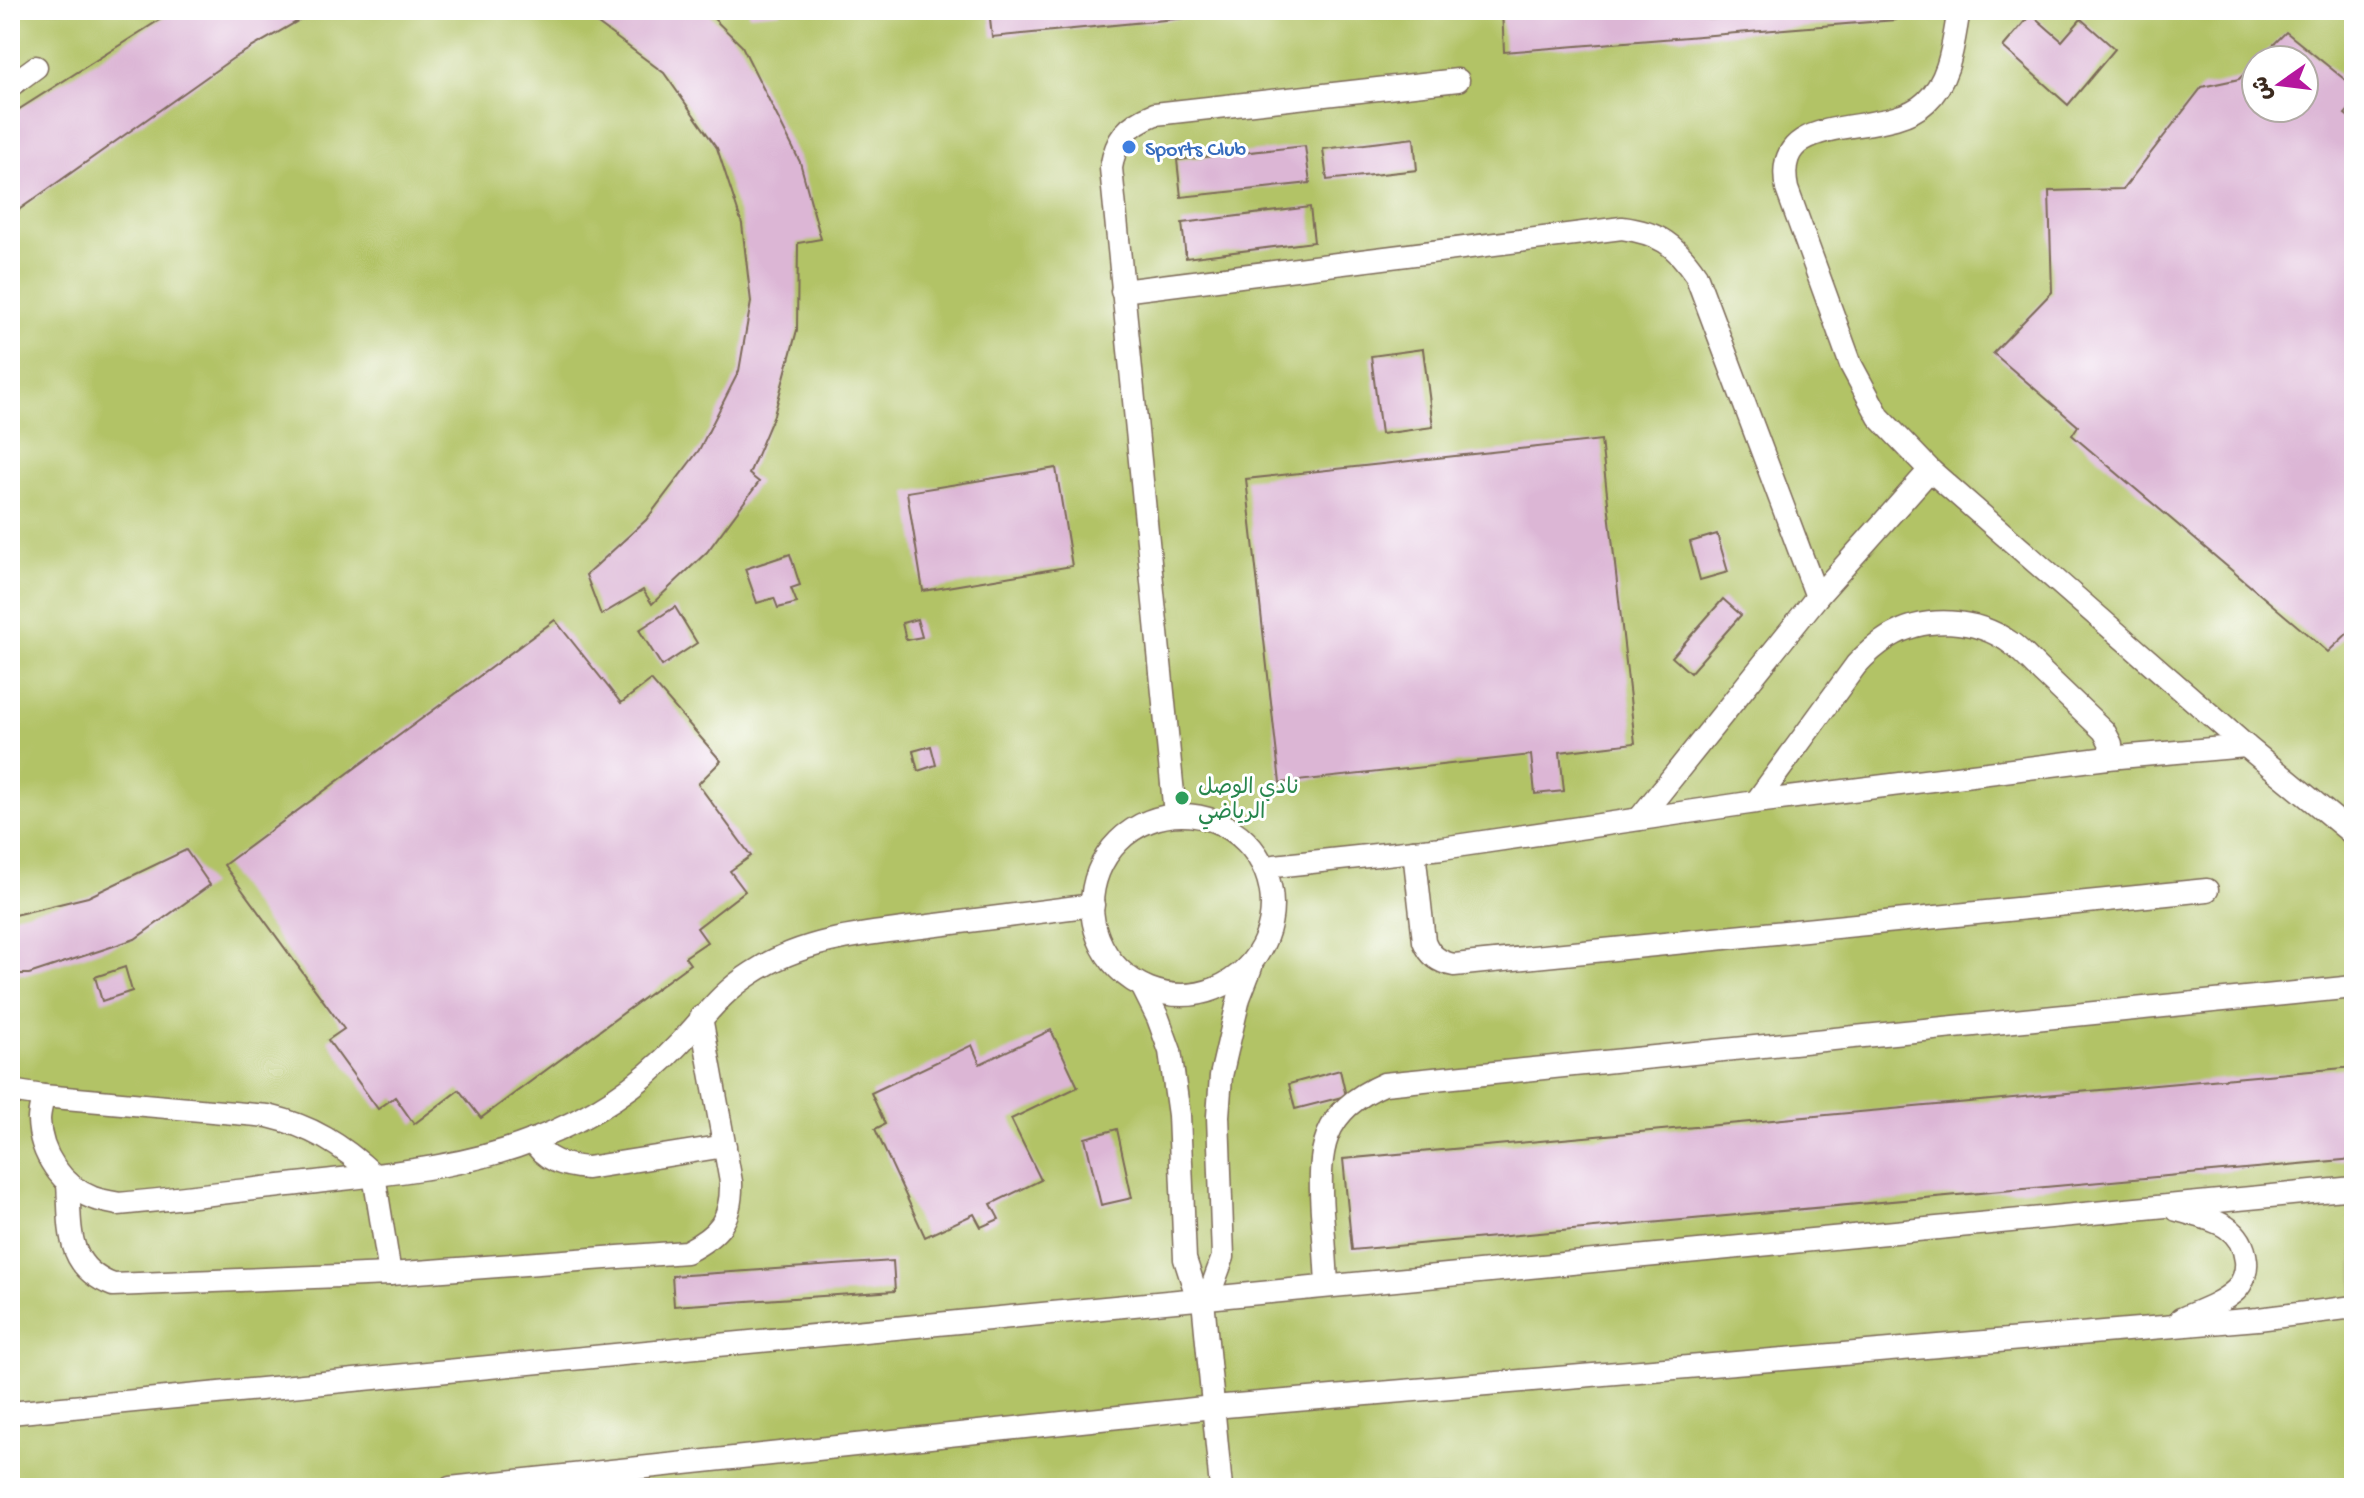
<svg xmlns="http://www.w3.org/2000/svg" width="2364" height="1498" viewBox="0 0 2364 1498" font-family="'Gochi Hand','Playpen Sans Arabic',sans-serif">
<style>
.green{fill:#b2c366;stroke:#767642;stroke-width:2;fill-rule:evenodd}
.building{fill:#dcb6d5}
.lines{fill:none;stroke-linecap:round;stroke-linejoin:round}
.service-casing{stroke:#7c6a59;stroke-width:25}
.service{stroke:#fff;stroke-width:22}
.shop-dot{fill:#3f7fe0;stroke:#fff;stroke-width:3}
.leisure-dot{fill:#2e9e5b;stroke:#fff;stroke-width:3}
.labels{text-anchor:middle;stroke-width:6;stroke-linejoin:round;paint-order:stroke}
.shop-label{font-size:22px;fill:#366cbe;stroke:#fff;text-anchor:start}
.leisure-label{font-size:22px;fill:#27864d;stroke:#fff;text-anchor:start}
</style>
<rect width="100%" height="100%" fill="#fff"/>
<filter id="ink" filterUnits="userSpaceOnUse"><feTurbulence type="fractalNoise" baseFrequency=".0125" numOctaves="2"/><feDisplacementMap in="SourceGraphic" scale="16" xChannelSelector="R" yChannelSelector="G"/><feConvolveMatrix kernelMatrix="1 2 1 2 8 2 1 2 1" color-interpolation-filters="sRGB"/></filter>
<filter id="wash" filterUnits="userSpaceOnUse"><feTurbulence type="fractalNoise" baseFrequency=".006" numOctaves="4" result="noise"/><feDisplacementMap in="SourceGraphic" scale="32" xChannelSelector="R" yChannelSelector="G"/><feGaussianBlur stdDeviation="1.8" result="paint"/><feColorMatrix in="noise" values="0 0 0 0 0 0 0 0 0 0 0 0 0 0 0 0 0 1.4 0 .05"/><feComposite in="paint" operator="in"/></filter>
<g filter="url(#wash)">
<rect width="100%" height="100%" fill="#f4e1c6"/>
<path class="green" d="M10,10H2354V1488H10ZM2256,60H2304V108H2256Z"/>
<g id="blocks">
<g class="building">
<path d="M175,10H317L232,59L10,216V115Z"/>
<path d="M565,10H705L742,46L800,162L821,239L798,243L797,330L774,415L749,474L759,482L707,552L652,604L643,590L601,615L586,575L646,520L699,450L739,371L751,302L742,224L717,148L664,73L598,24Z"/>
<path d="M749,10H780V12L749,15Z"/>
<path d="M989,10H1246V12L992,37Z"/>
<path d="M1502,10H1894L1895,20L1504,52Z"/>
<path d="M2031,14L2062,41L2081,19L2115,49L2068,105L2003,47Z"/>
<path d="M2286,32L2354,87V104L2345,114L2354,121V627L2328,652L2072,435L2078,426L1993,353L2052,292L2049,191L2123,189L2202,87L2239,79L2256,62V108H2304V60H2258Z"/>
<path d="M1414,138L1417,170L1327,180L1323,149Z"/>
<path d="M1305,146L1310,183L1181,197L1177,160Z"/>
<path d="M1310,207L1314,242L1186,258L1182,223Z"/>
<path d="M1423,349L1433,427L1381,434L1371,356Z"/>
<path d="M1601,440L1635,743L1560,752L1564,791L1535,794L1531,755L1280,783L1246,479Z"/>
<path d="M1056,468L1072,566L923,591L907,492Z"/>
<path d="M1717,534L1728,572L1700,580L1690,542Z"/>
<path d="M790,554L800,585L791,588L797,603L778,608L774,598L757,603L745,569Z"/>
<path d="M1723,599L1741,615L1690,673L1672,657Z"/>
<path d="M675,607L697,643L662,666L639,630Z"/>
<path d="M917,619L922,637L906,640L902,623Z"/>
<path d="M555,620L621,703L651,680L721,761L698,784L751,856L730,871L745,891L697,928L707,942L685,957L690,964L481,1118L459,1090L414,1124L395,1097L378,1109L328,1040L344,1029L224,865Z"/>
<path d="M931,746L936,765L918,771L913,751Z"/>
<path d="M186,850L210,885L135,939L29,974H10V916L88,897Z"/>
<path d="M125,967L132,991L102,1001L95,977Z"/>
<path d="M1051,1030L1078,1087L1011,1119L1041,1180L991,1204L999,1219L981,1227L974,1214L925,1237L875,1129L885,1124L871,1093L972,1045L980,1064Z"/>
<path d="M2354,1067V1159L1352,1250L1343,1159Z"/>
<path d="M1340,1070L1346,1096L1295,1109L1289,1084Z"/>
<path d="M1117,1129L1132,1198L1101,1205L1085,1138Z"/>
<path d="M893,1261L895,1291L674,1306L672,1276Z"/>
</g>
</g>
</g>
<g filter="url(#ink)">
<use href="#blocks" fill-opacity="0" stroke="#7c6a59" stroke-width="2"/>
<g class="lines">
<defs>
<g id="service">
<path d="M1959,10C1953,42 1951,79 1926,102C1884,142 1770,105 1787,189L1851,365L1879,417L1930,470L2246,746L2354,835"/>
<path d="M10,86L36,67"/>
<path d="M1122,291L1622,228C1659,233 1675,244 1696,275L1817,597"/>
<path d="M2108,758L2246,746"/>
<path d="M1175,814L1111,168C1116,138 1127,125 1155,114L1458,80"/>
<circle cx="1182" cy="905" r="90"/>
<path d="M1639,819L1817,597L1930,470"/>
<path d="M1414,851L1424,941C1430,956 1439,962 1454,965L2207,890"/>
<path d="M1265,867L1442,848L1756,802L2108,758L2111,744L2104,731C2084,712 2063,692 2042,672C2032,663 2022,651 2011,643C1976,618 1925,615 1889,637C1876,645 1866,654 1856,665L1756,802"/>
<path d="M1142,986L1158,1018L1170,1051L1179,1115L1185,1259L1194,1287L1203,1300L1221,1488"/>
<path d="M10,1091L43,1096L268,1116C311,1126 342,1145 374,1175L390,1274"/>
<path d="M43,1096C42,1104 39,1112 39,1120C40,1154 62,1186 93,1198C101,1201 110,1202 118,1204C184,1198 250,1189 316,1182C391,1173 463,1168 534,1140C588,1119 639,1087 679,1044C705,1017 719,994 752,973C806,937 874,933 937,925C989,918 1041,912 1093,905"/>
<path d="M533,1140C544,1161 565,1166 587,1168L725,1146"/>
<path d="M68,1183C71,1227 64,1266 113,1285L390,1274L686,1252C719,1235 732,1220 731,1182L701,1017"/>
<path d="M2177,1210C2209,1219 2242,1223 2246,1261C2247,1271 2243,1283 2236,1290C2221,1304 2199,1311 2181,1319"/>
<path d="M1327,1286C1326,1261 1324,1236 1322,1212C1318,1150 1321,1111 1384,1084L2354,987"/>
<path d="M1203,1300L1212,1287L1223,1257L1218,1116L1221,1076L1239,998L1251,967"/>
<path d="M10,1413L2354,1188"/>
<path d="M450,1488L1213,1407L2258,1319L2354,1307"/>
</g>
</defs>
<use href="#service" class="service-casing"/>
<use href="#service" class="service"/>
</g>
</g>
<circle class="shop-dot" cx="1129" cy="147" r="8"/>
<circle class="leisure-dot" cx="1182" cy="798" r="8"/>
<g class="labels">
<g class="shop-label">
<text x="1145" y="155">Sports Club</text>
</g>
<g class="leisure-label">
<text x="1198" y="793">نادي الوصل<tspan x="1198" dy="25">الرياضي</tspan></text>
</g>
</g>
<rect width="2364" height="1498" fill="none" stroke="#fff" stroke-width="40"/>
<g transform="translate(2280 84) rotate(256)"><circle r="38" fill="#ffffff" stroke="#b1aaa5" stroke-width="2"/>
<path d="M0-6L14 30L0 20L-14 30Z" fill="#b5179e"/>
<text y="-12" font-size="22" font-weight="bold" text-anchor="middle" fill="#3b2a1e">ش</text>
</g>
</svg>
